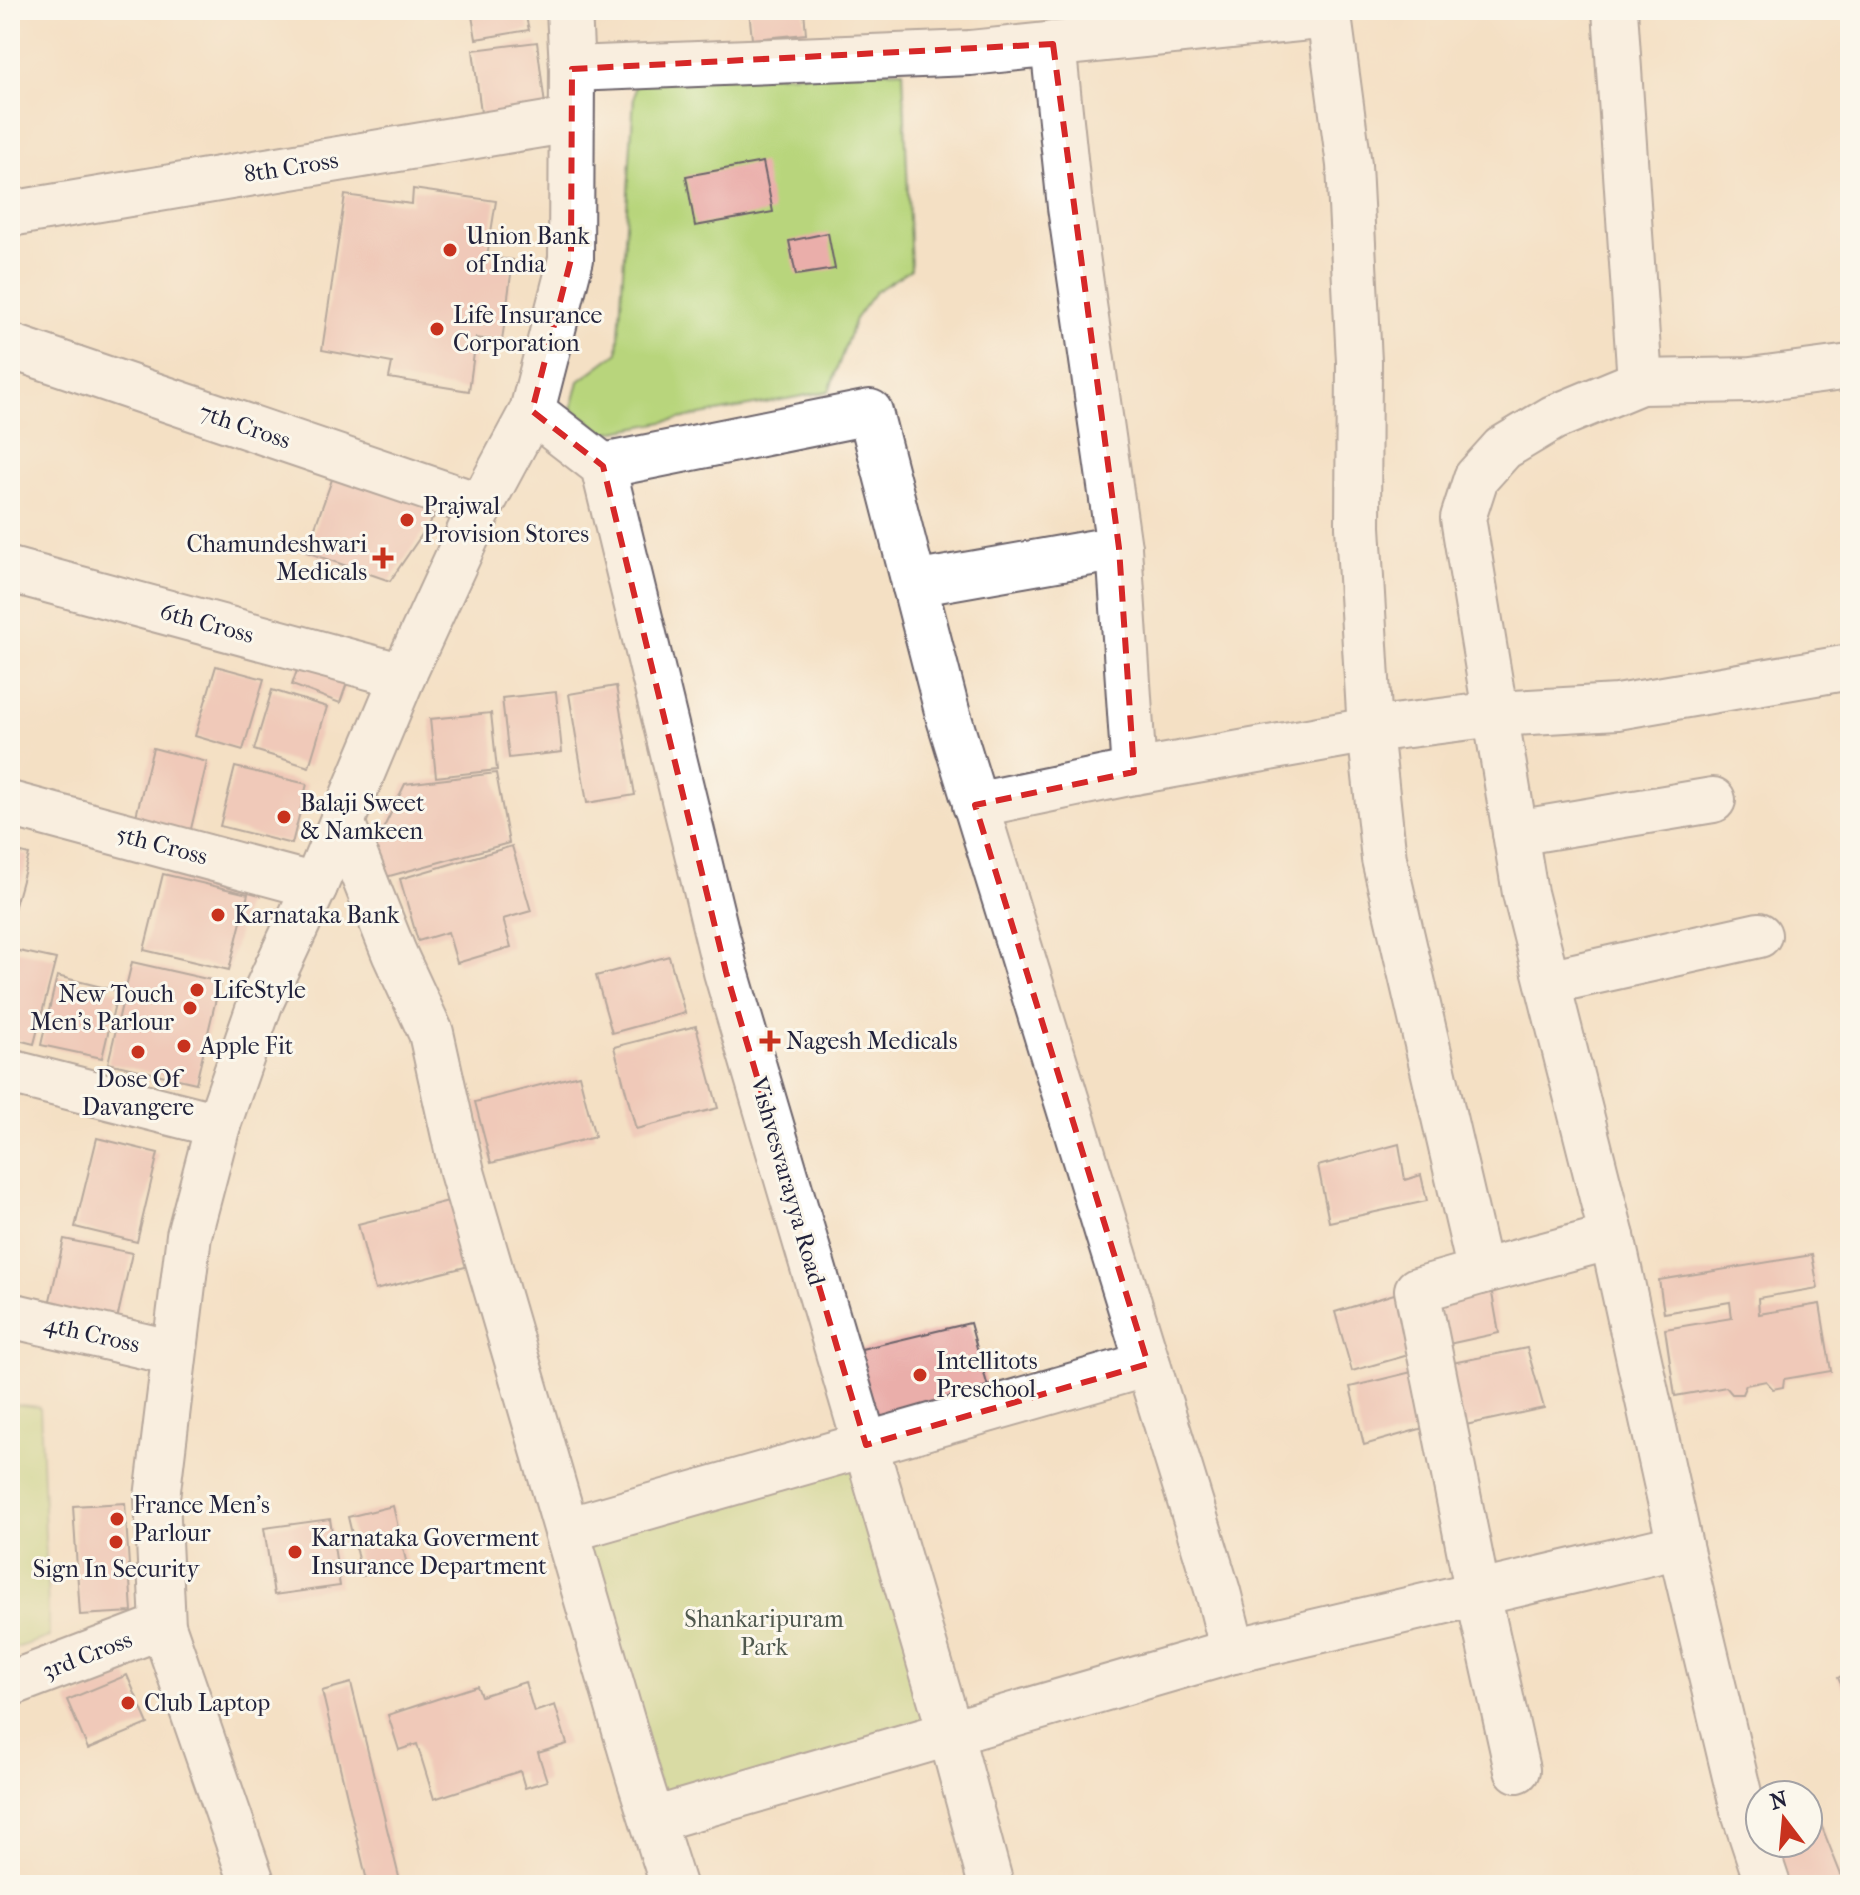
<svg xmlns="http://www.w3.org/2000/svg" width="1860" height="1895" viewBox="0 0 1860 1895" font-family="'IM FELL French Canon',serif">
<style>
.green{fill:#b8d57b;stroke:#6d7c5b;stroke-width:2}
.building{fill:#eaaeaa}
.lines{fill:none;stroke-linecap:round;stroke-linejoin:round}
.minor-casing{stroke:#6c646b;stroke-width:48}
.minor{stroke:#fff;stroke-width:44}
.marked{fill:none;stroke:#d62828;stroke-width:6;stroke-dasharray:16 10;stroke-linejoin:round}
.poi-dot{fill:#c8321e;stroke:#fbf7ec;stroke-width:3}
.labels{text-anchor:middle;stroke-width:6;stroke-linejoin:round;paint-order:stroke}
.street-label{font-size:24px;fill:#22223b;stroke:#fbf7ec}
.poi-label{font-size:24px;fill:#22223b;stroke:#fbf7ec;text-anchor:start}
.park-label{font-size:24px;fill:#4f584e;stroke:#fbf7ec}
</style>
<rect width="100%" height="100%" fill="#fbf7ec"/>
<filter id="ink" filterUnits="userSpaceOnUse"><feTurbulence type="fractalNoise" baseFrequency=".0125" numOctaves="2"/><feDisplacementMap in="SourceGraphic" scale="16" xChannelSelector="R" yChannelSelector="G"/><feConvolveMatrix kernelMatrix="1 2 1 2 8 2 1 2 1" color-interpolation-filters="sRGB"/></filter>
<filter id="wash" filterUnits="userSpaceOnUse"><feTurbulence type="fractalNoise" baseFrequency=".006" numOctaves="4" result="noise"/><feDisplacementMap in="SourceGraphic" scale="32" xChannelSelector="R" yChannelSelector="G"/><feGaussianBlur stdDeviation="1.8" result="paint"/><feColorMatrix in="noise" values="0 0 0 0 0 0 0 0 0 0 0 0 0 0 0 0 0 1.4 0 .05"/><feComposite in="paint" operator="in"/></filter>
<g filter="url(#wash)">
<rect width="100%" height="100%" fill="#f4e0c4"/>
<g class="green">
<path d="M903,70L911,269L875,292L855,319L829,391L605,433L572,408L579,381L618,352L635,80Z"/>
<path d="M10,1404L40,1407L49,1637L10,1650Z"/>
<path d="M858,1461L934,1725L665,1806L585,1540Z"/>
</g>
<g id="blocks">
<g class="building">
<path d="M471,10H542V14L526,17L529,30L476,39Z"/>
<path d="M655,10H728L729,12L656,19Z"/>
<path d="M749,10H804L806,34L752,39Z"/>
<path d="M537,42L546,113L482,121L473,50Z"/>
<path d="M763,162L773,212L695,226L686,176Z"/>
<path d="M413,189L496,201L487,257L513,260L502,341L476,338L469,391L389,378L392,363L322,350L345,195L412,204Z"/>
<path d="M828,233L835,269L796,275L789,241Z"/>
<path d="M334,474L438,511L390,581L306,552Z"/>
<path d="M301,659L349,677L340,703L292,685Z"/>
<path d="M216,666L264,679L243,750L195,736Z"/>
<path d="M616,686L635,795L587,803L569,694Z"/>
<path d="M272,690L327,707L309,767L254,750Z"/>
<path d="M556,692L562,752L509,758L502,698Z"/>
<path d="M491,713L497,770L436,777L430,719Z"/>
<path d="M153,748L207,762L190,833L135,820Z"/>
<path d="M235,767L307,784L292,844L220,826Z"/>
<path d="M496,773L509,843L375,880L369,858L405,784Z"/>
<path d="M512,846L531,911L503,919L511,947L457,963L448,932L418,941L400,879Z"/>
<path d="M10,850L29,855L11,920H10Z"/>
<path d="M163,874L248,894L229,970L144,950Z"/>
<path d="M10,949L56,959L34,1044L10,1038Z"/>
<path d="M669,956L685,1013L612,1033L596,976Z"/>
<path d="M132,962L220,982L196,1083L108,1063Z"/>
<path d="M57,976L118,991L102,1058L41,1045Z"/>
<path d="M696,1026L718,1108L636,1129L614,1047Z"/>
<path d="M579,1075L595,1137L491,1163L475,1102Z"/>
<path d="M97,1138L158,1153L137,1242L75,1227Z"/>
<path d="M1399,1144L1405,1180L1421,1175L1427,1201L1329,1222L1318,1166Z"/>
<path d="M456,1199L473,1265L375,1290L358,1224Z"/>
<path d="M64,1239L132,1253L116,1324L48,1309Z"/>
<path d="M1812,1255L1818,1288L1758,1298L1759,1314L1820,1304L1831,1371L1784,1379L1783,1387L1773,1389L1766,1381L1746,1385L1742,1394H1732L1726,1387L1675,1396L1665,1329L1732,1318L1730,1302L1664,1313L1659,1280Z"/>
<path d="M1490,1282L1499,1333L1444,1345L1436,1294Z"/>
<path d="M1404,1291L1419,1352L1352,1371L1335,1312Z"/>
<path d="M970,1323L991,1398L873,1433L849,1352Z"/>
<path d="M1527,1348L1544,1408L1461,1426L1447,1364Z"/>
<path d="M1420,1370L1434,1425L1364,1445L1350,1387Z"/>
<path d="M125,1503L132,1612L80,1615L73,1506Z"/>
<path d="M393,1506L407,1565L362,1576L348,1517Z"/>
<path d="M330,1519L340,1586L274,1595L264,1528Z"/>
<path d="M1850,1671V1702L1838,1678Z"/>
<path d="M127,1675L148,1724L88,1749L67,1700Z"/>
<path d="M525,1682L534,1712L555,1705L567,1744L538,1753L547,1781L525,1788L520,1771L434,1799L417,1744L399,1750L388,1715L477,1686L481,1696Z"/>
<path d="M351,1683L401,1885H368L322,1691Z"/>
<path d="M1816,1812L1845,1885H1789L1773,1843H1808V1815Z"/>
</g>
</g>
</g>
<g filter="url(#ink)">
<use href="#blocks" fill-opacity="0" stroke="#6c646b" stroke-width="2"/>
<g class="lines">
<defs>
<g id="minor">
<path d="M1615,10L1640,382"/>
<path d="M1053,44L1070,207L1119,548L1134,772"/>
<path d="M572,69L970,53L1329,16L1349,165L1359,362L1358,527L1370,730L1384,859L1480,1272L1417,1290L1478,1594L1517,1770"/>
<path d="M10,214L571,120"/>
<path d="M10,346L481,506"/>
<path d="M532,411L603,466L726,972L950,1732L991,1885"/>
<path d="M603,466L870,412L948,715L1218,1592L1233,1651"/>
<path d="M10,570L403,676"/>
<path d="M914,584L1119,548"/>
<path d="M10,804L315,886"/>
<path d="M975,805L1134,772L1370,730L1495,714L1617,707L1850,667"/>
<path d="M342,822L394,953L431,1033L462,1172L638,1775L673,1885"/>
<path d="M1515,833L1713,800"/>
<path d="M1548,982L1759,935"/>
<path d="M10,1072L218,1125"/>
<path d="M1480,1272L1612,1237"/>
<path d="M10,1315L174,1353"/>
<path d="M567,1530L1148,1364"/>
<path d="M10,1684L163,1626"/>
<path d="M653,1820L1233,1651L1680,1546"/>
<path d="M253,1885L163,1626L157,1498L189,1235L218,1125L260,1004L315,886L403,676L481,506L532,411L571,259L572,69L569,10"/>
<path d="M1768,1885L1743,1810L1680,1546L1612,1237L1525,893L1463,518L1476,478L1503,448L1553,418L1640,382L1751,380L1850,367"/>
</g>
</defs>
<use href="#minor" class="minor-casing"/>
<use href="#minor" class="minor"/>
</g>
</g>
<path d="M0 0H1860V1895H0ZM1053,44L1119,548L1134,772L975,805L1148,1364L866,1445L726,972L603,466L532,411L571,259L572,69Z" fill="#f4e0c4" fill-opacity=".55" fill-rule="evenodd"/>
<path class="marked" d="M1053,44L1119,548L1134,772L975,805L1148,1364L866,1445L726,972L603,466L532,411L571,259L572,69Z"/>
<g class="poi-dot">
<circle cx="450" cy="250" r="8"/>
<circle cx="437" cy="329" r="8"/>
<circle cx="407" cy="520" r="8"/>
<path d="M379 546h8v8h8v8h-8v8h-8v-8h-8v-8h8z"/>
<circle cx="284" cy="817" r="8"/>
<circle cx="218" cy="915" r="8"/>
<circle cx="197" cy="990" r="8"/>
<circle cx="190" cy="1008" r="8"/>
<path d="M766 1029h8v8h8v8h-8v8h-8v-8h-8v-8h8z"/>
<circle cx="184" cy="1046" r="8"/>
<circle cx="138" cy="1052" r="8"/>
<circle cx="920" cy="1375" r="8"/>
<circle cx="117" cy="1519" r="8"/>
<circle cx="116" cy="1542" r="8"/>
<circle cx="295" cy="1552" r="8"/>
<circle cx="128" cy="1703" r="8"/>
</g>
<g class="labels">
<g class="street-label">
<text transform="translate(291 167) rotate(-9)" y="8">8th Cross</text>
<text transform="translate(245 426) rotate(19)" y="8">7th Cross</text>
<text transform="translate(207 623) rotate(15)" y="8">6th Cross</text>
<text transform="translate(162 845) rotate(15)" y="8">5th Cross</text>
<text transform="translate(788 1181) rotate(74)" y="8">Vishvesvarayya Road</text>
<text transform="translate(92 1334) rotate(13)" y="8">4th Cross</text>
<text transform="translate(87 1655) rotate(-21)" y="8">3rd Cross</text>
</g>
<g class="poi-label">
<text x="466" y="244">Union Bank<tspan x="466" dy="28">of India</tspan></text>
<text x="453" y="323">Life Insurance<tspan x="453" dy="28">Corporation</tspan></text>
<text x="423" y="514">Prajwal<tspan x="423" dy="28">Provision Stores</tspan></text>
<text x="367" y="552" text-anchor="end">Chamundeshwari<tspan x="367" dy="28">Medicals</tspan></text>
<text x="300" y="811">Balaji Sweet<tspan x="300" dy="28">&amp; Namkeen</tspan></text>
<text x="234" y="923">Karnataka Bank</text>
<text x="213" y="998">LifeStyle</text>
<text x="174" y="1002" text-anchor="end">New Touch<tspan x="174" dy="28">Men's Parlour</tspan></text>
<text x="786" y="1049">Nagesh Medicals</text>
<text x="200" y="1054">Apple Fit</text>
<text x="138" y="1087" text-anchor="middle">Dose Of<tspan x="138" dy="28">Davangere</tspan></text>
<text x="936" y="1369">Intellitots<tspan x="936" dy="28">Preschool</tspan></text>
<text x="133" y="1513">France Men's<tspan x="133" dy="28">Parlour</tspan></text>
<text x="311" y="1546">Karnataka Goverment<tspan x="311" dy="28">Insurance Department</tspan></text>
<text x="116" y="1577" text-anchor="middle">Sign In Security</text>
<text x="144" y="1711">Club Laptop</text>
</g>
<g class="park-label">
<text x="764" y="1627">Shankaripuram<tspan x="764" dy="28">Park</tspan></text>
</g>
</g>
<rect width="1860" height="1895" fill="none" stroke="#fbf7ec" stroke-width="40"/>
<g transform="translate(1784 1819) rotate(344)"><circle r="38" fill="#fbf7ec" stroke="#a4a2a5" stroke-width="2"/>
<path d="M0-6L14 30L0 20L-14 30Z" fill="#c8321e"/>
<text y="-12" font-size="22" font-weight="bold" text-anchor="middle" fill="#22223b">N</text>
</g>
</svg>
